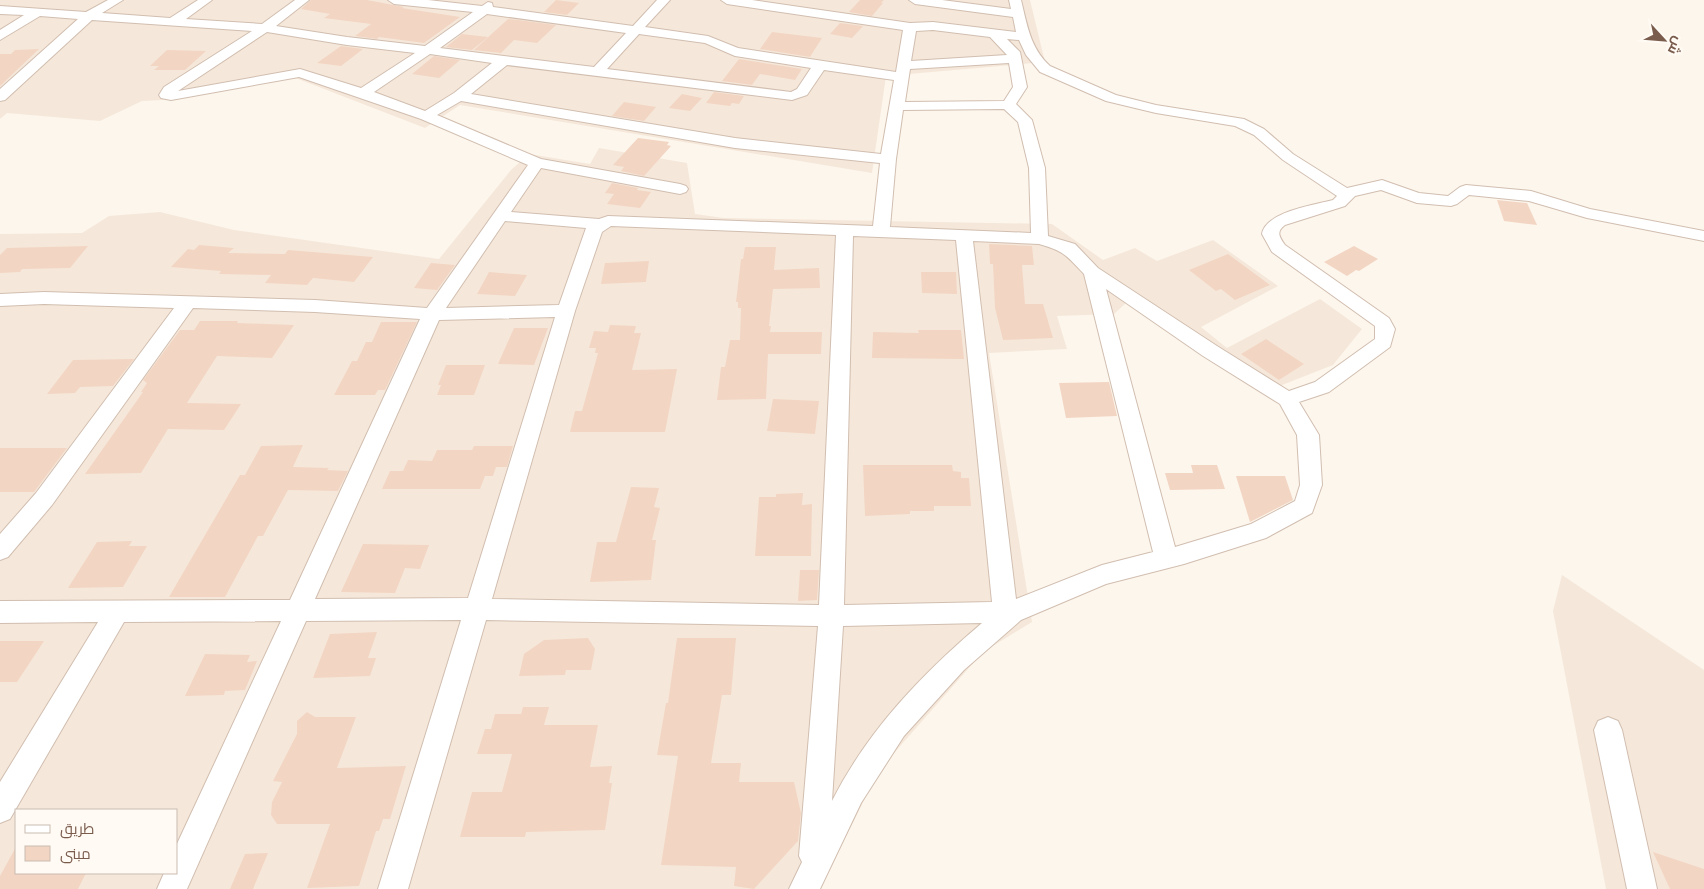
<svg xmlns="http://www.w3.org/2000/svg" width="1704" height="889" viewBox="0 0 1704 889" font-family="Cabin,Cairo,sans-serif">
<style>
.residential{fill:#f5e8da;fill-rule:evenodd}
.building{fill:#f3d5c3}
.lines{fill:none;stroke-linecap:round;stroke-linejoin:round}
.street-casing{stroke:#d1beb0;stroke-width:2}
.street{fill:#fff;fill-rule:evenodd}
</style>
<rect width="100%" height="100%" fill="#fdf6ec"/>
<g class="residential">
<path d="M0,0H1030L1045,62L886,76L872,173L460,105L425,128L293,77L221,88L163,100L142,101L100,121L7,113L0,119Z"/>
<path d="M599,148L687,163L695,214L724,218L1052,224L1103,260L1135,248L1157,261L1213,240L1278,286L1201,327L1227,348L1320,299L1362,329L1333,365L1262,393L1127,302L1114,314L1057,316L1067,349L989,353L1032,622L983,652L879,770L820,889H0V234L82,233L109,216L160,212L234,230L439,259L511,170L529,154L590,164ZM16,810H176V873H16Z"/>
<path d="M1562,575L1704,670V889H1606L1553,611Z"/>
</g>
<g class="building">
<path d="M311,0H367L404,7L402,8L460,17L424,43L379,37L377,39L355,36L371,24L324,18L330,14L301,9Z"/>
<path d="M556,0L579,3L567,15L544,12Z"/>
<path d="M860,0H884L881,3H883L872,16L849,12Z"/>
<path d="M508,19L518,20L556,25L537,43L514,40L501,53L474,50Z"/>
<path d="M840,23L863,26L852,38L830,34Z"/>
<path d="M772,32L822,38L810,57L760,49Z"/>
<path d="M462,34L488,37L472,50L446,47Z"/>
<path d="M341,46L363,49L341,66L317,63Z"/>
<path d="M39,49L0,86V54H11L15,50Z"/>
<path d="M167,50L206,51L185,70H154L159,66H150Z"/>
<path d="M434,56L460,60L439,78L412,74Z"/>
<path d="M739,59L802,69L795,80L760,74L752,85L722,81Z"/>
<path d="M714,92L744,96L739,104L732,103L730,106L706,103Z"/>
<path d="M682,94L702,98L690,111L669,108Z"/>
<path d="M624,102L656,107L644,121L612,116Z"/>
<path d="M638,138L669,142L667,145L671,146L644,176L621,171L624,167L613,165Z"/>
<path d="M612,183L638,188L637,190L651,192L640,208L607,204L614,194L605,193Z"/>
<path d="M1497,200L1527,203L1537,225L1504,221Z"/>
<path d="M989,244L1032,246L1034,265H1022L1025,304H1043L1053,338L1003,340L995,308L993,264H990Z"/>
<path d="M199,245L234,248L228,253L285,254L288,250L373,257L354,282L313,278L307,285L265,283L271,275L219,274L221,271L171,267L188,249L194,250Z"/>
<path d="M88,246L70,268L22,269L20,272L0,273V255L7,248Z"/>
<path d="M1354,246L1378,259L1359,271L1356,270L1347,276L1324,262Z"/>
<path d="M745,247H776L774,270L819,268L820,288L773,289L769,326H771L770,332H822L821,354H768L766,399L717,400L721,367H725L730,340H740L741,308H738V302H736L741,259H743Z"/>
<path d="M1228,254L1270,285L1235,300L1221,289L1216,291L1189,270Z"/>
<path d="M649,261L646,282L601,284L605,263Z"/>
<path d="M431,263L455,265L437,290L414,288Z"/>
<path d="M489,272L527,275L515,296L477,294Z"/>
<path d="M921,272H956L957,294L922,293Z"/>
<path d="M200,321H238L237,323L294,325L272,358L217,356L187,403L241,404L224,430L168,429L141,473L85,474L143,392H141L147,383L143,380L180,330H194Z"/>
<path d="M381,322H417L385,390H378L375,395H334L352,361H357L366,342H372Z"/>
<path d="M610,325L636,326L634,333H641L632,370L677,369L665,432H570L575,411H582L598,353H595L596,348H589L594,331L608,332Z"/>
<path d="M514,328H548L534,365L498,364Z"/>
<path d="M918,330H961L964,359L872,358L873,332L919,333Z"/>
<path d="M1266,339L1304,364L1279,380L1241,354Z"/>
<path d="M134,359L113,386L80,387L75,393L47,394L73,360Z"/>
<path d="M446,365H485L474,395H437L441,385H438Z"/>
<path d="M1109,382L1117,416L1066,418L1059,383Z"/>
<path d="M773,399L819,401L815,434L767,431Z"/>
<path d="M303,445L293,467L329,468L327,470L348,471L338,491L288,490L263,536H258L225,597H169L240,475H245L261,446Z"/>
<path d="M474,446H513L507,467H496L493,476H485L480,489H382L390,471H403L408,460L432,461L437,450H472Z"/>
<path d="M0,448H67L34,492H0Z"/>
<path d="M863,465H952L953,471L961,472V478H969L971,506H934V511H910V514L865,516Z"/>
<path d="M1191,465H1217L1225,489L1170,490L1165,473H1193Z"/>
<path d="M1236,476H1285L1293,500L1250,522Z"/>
<path d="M631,487L659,488L654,507L660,508L652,540H656L651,580L590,582L597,542H616Z"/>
<path d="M803,493L802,505L812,504L811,556H755L759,497H776V494Z"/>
<path d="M132,541L129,546H147L123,587L68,588L97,542Z"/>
<path d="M363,544L429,545L420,569L405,568L395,593L341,592Z"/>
<path d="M800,570H819L817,600L798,601Z"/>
<path d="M377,632L368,658H376L370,676L313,678L330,634Z"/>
<path d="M588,638L595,649L591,670H566L565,675L519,676L524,654L544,640Z"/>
<path d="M677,638H736L731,695H722L711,763H741L739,782H794L801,813L798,841L754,889L734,886L736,867L661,865L678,756L657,755L666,703H668Z"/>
<path d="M0,641H44L17,682H0Z"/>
<path d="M205,654L250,655L247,662L257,661L245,690L225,691L224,695L185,696Z"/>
<path d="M523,707H549L544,725H598L590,767L612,766L609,783H612L605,830L526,832L525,837H460L472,792H502L512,754H477L485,729H491L495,714H521Z"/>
<path d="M307,712L315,717H356L337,768L406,766L390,819H383L379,831H376L359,886L307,888L330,824H277L271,815L272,802L282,782L273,781L297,734V721Z"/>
<path d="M16,847V873H86L78,889H0V876Z"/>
<path d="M1653,852L1704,869V889H1670Z"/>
<path d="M268,853L253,889H230L245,854Z"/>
</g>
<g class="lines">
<defs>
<g id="street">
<path d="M108,0H123L102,13L170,18L198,0H212L186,19L262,24L295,0H309L276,26L347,37L425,46L473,12L394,4L388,0H428L482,6L488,2L492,3L493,7L633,26L657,0H670L645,27L708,36L738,48L896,72L903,30L727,4L721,0H752L910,23L933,22L1016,32L1013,17L915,4L909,0H942L1011,9L1009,0H1021C1027,24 1030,48 1050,66L1116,95L1156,105L1244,119L1264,129L1293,154L1347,188L1382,180L1419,193L1448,196L1460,187L1466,185L1531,191L1590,209L1704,231V241L1587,218L1529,201L1469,195L1457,204L1451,206L1417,203L1381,190L1355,196L1345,206L1285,225C1276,232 1279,236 1285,245L1389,318L1395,329L1390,347L1329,392L1299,402L1319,435L1322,485L1312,513L1266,538L1184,564L1106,584L1021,620L964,670L904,736L861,803L820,889H789L802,862L799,856L818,626L486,620L408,889H378L461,620L306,621L187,889H157L164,873H176V846L281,621L124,622L10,819L0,823V782L98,622L0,623V601L290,600L420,319L315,312L193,308L52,505L8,557L0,560V534L36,493L174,308L44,304L0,306V294L44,292L315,300L427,308L528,165L421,119L299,77L171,100L161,98L159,95L164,87L252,31L92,20L5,100L0,101V89L78,19L40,16L0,40V30L24,15L0,14V6L86,12ZM487,14L626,33L594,67L440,48ZM933,30L990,37L1007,55L911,61L916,31ZM267,32L347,45L415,53L361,88L300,69L178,91ZM639,34L705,43L735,56L811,68L797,89L791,92L607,69ZM1007,39L1019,40L1026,55L1040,72L1106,101L1156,113L1235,126L1254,135L1283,160L1337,196L1333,200C1314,205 1265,212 1262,234L1272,252L1375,326V339L1315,382L1289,391L1217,346L1098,268L1075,244L1048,236L1045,168L1032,120L1016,104L1027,87L1020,52ZM430,54L492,63L454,93L425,111L374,92ZM1009,63L1013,87L1004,101L905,102L910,69ZM507,65L792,100L807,95L824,70L894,80L881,154L735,138L471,94ZM461,101L735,148L880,163L873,226L608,216L599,219L511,212L541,168L680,194L686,192L688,189L686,186L680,184L541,159L437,115ZM1004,109L1018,122L1029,168L1031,233L890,227L896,159L903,110ZM505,221L586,228L559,305L446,308ZM611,226L836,235L819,605L492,599L575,311L602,232ZM853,236L956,240L992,602L844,605ZM973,241L1039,244C1064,251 1066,255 1084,274L1153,552L1102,565L1016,599ZM1106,289L1203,356L1280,404L1297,435L1300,485L1295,501L1251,524L1175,547ZM555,317L468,598L315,599L439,320ZM982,623C922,674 868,730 832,801L843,626Z"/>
<path d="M1608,717L1618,721L1622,730L1657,889H1627L1594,730L1598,721Z"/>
</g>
</defs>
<use href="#street" class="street-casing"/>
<use href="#street" class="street"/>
</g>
<rect x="15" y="809" width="162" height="65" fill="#fffaf3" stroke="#cabbb1"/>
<rect x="25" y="825" width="25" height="8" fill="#ffffff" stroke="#cabbb1"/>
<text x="60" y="834" font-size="15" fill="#7a5c4d">طريق</text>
<rect x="25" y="846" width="25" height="15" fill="#f3d5c3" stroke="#cabbb1"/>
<text x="60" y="859" font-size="15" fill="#7a5c4d">مبنى</text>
<g transform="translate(1664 40) rotate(116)" stroke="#fffaf3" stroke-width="4" paint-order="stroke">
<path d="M0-4L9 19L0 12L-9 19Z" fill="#7a5c4d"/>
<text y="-8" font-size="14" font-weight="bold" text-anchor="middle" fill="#7a5c4d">ش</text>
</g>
</svg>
